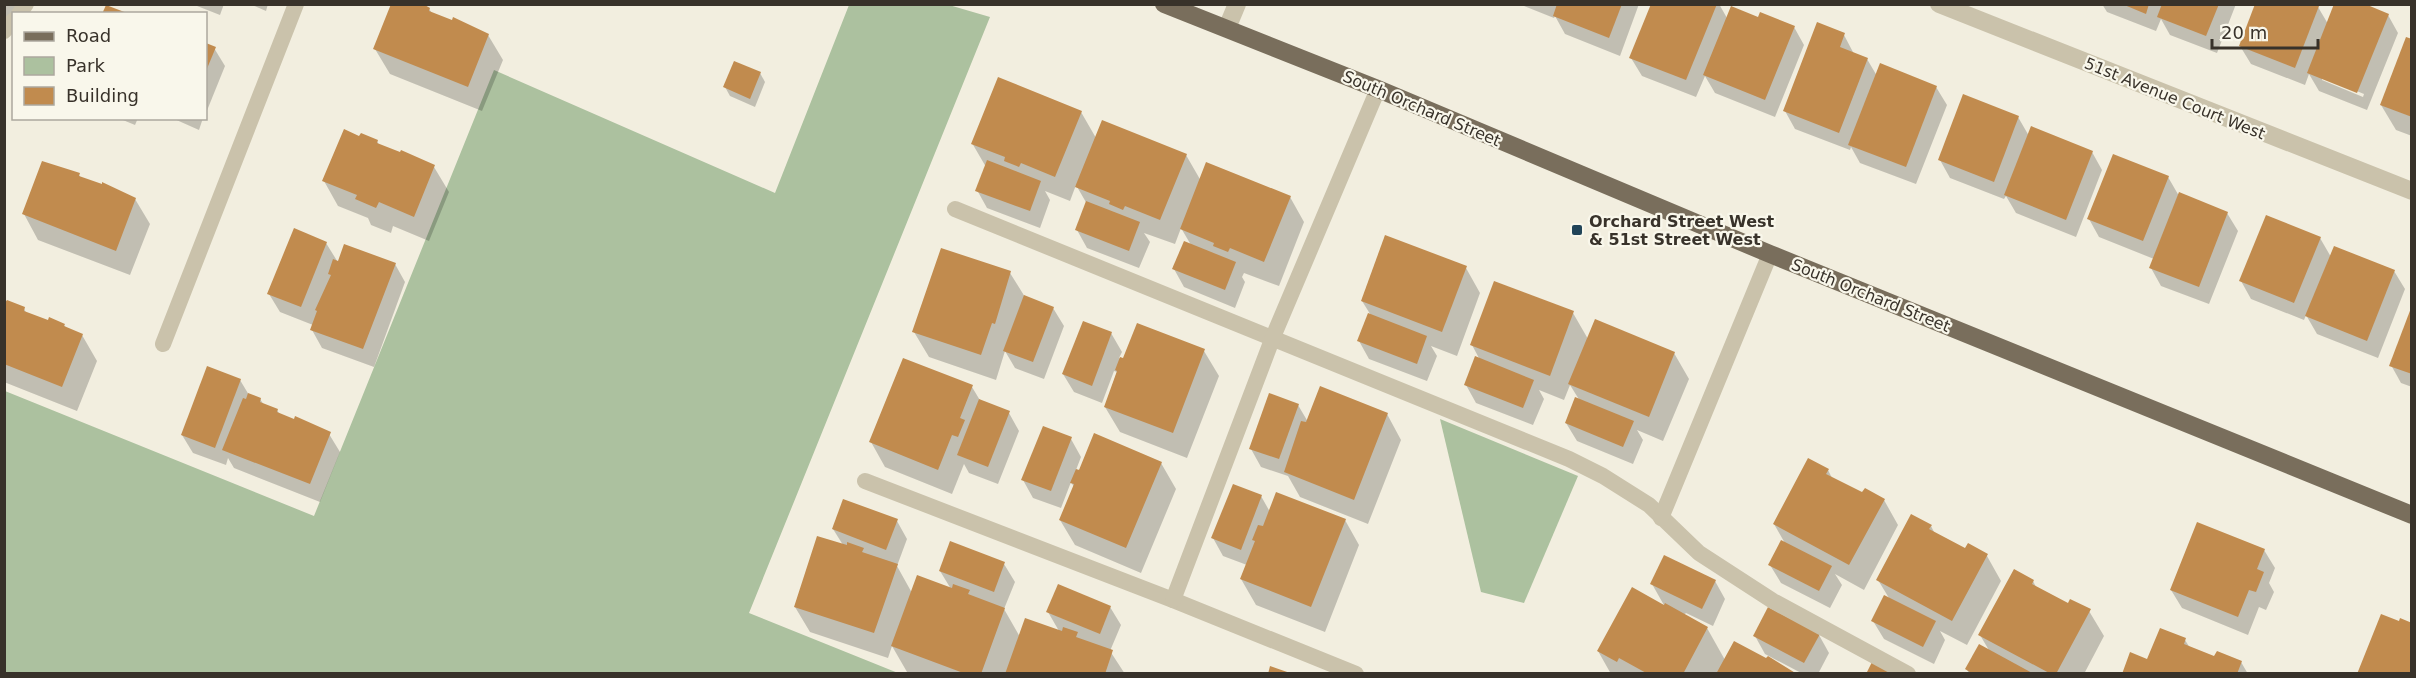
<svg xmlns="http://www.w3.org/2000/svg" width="2416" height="678" viewBox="0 0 2416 678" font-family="'DejaVu Sans',sans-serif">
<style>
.green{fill:#acc19f}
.shadow{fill:#0003;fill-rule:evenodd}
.building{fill:#c18b4e}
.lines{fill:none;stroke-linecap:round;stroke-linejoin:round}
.lane{stroke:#cac2ab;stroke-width:16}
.street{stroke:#cac2ab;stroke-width:18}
.primary{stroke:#796e5c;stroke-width:18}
.poi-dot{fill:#214458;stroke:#f9f7eb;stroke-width:2}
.labels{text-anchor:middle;stroke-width:4.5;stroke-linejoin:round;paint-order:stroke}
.street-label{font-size:16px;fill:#38322a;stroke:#f9f7eb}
.poi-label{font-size:16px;font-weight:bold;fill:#38322a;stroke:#f9f7eb;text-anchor:start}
</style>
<rect width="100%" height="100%" fill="#f2eedf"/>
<g class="green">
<path d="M849,5H949L990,17L749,613L898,673H5V391L314,516L494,70L775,193Z"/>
<path d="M1440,419L1578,476L1524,603L1481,592Z"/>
</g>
<g class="shadow">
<path d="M4,4H27L4,27Z"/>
<path d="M192,4H224L220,15Z"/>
<path d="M250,4H268L266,11Z"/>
<path d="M1519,4H1639L1620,56L1565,34L1555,16L1554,18Z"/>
<path d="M1653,4H1719L1727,18L1759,19L1794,27L1804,45L1775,117L1715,93L1705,76L1696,97L1642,76L1631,58Z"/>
<path d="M2102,4H2236L2217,53L2170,35L2161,19L2156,31L2107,12Z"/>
<path d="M2257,4H2312L2318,7L2328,24L2388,15L2398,33L2367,110L2319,91L2309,74L2305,85L2251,64L2240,46ZM2322,77L2364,94L2363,97L2322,80Z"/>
<path d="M429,9L432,13L488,35L503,60L482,111L390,74L375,49Z"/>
<path d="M1844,35L1854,54L1867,59L1877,76L1936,87L1947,105L1916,184L1860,163L1851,147L1850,150L1795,129L1785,111Z"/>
<path d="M2412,41V136L2396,130L2381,105Z"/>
<path d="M206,45L214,48L225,66L206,113Z"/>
<path d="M760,73L765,82L755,107L730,96L725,87Z"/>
<path d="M1081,112L1096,138L1186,155L1201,181L1290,197L1304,222L1279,286L1244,273L1242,277L1245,282L1235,308L1184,287L1174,269L1191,245L1181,228L1175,244L1144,233L1150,242L1139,268L1087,248L1077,230L1087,204L1076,185L1070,201L1045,191L1050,200L1040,228L987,208L977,190L986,167L972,143Z"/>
<path d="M2018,117L2029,136L2092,152L2102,170L2076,237L2016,213L2006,196L2004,199L1950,178L1940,160Z"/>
<path d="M118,118H138L135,125Z"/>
<path d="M172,118H203L199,130Z"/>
<path d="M360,138L377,141L379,145L434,167L449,192L429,241L393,226L391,233L371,225L368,218L338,206L324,181Z"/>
<path d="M79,175L81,178L135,199L150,224L130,275L38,240L24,214Z"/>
<path d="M2168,177L2179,196L2227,213L2238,231L2209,304L2161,286L2151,268L2154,259L2099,237L2089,219Z"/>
<path d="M2320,238L2331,257L2394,271L2405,289L2378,358L2317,334L2306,315L2304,320L2251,299L2241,281Z"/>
<path d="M326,243L339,264H395L405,282L374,367L322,348L312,330L313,325L280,312L269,294Z"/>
<path d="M1466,268L1480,293L1457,356L1431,346L1437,356L1427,381L1369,359L1359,341L1372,317L1362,301Z"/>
<path d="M1010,273L1025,297L1053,308L1064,326L1044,379L1015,368L1005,351L996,380L929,357L914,332Z"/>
<path d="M4,305L24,309L27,314L49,322L64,325L67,329L82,335L97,361L77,411L4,382Z"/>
<path d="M2412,312V387L2401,383L2391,365Z"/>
<path d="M1573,313L1588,339L1674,353L1689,379L1663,441L1637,430L1643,440L1633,464L1577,441L1566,423L1580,401L1570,385L1564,400L1539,390L1544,399L1533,425L1476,403L1466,385L1480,360L1472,345Z"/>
<path d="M1111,333L1122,352L1119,358L1124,360L1204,351L1219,376L1187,458L1120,432L1105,407L1117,372L1114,371L1102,403L1074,392L1063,374Z"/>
<path d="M240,380L249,395L260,399L264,405L277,410L280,415L329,434L340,452L320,502L234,468L228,458L226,465L193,453L182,435Z"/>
<path d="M972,387L981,402L1009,413L1019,431L998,484L969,473L964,464L952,494L885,467L871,442Z"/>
<path d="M1298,405L1308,422L1387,414L1401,440L1368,524L1300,497L1288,476L1261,467L1251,449Z"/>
<path d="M1071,439L1081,457L1076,470L1161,463L1176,489L1141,573L1075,545L1060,520L1074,487L1071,482L1061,508L1033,498L1023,480Z"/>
<path d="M1828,470L1832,478L1863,494L1884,500L1898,525L1864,590L1835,574L1842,585L1830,608L1781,583L1770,565L1786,545L1774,524Z"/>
<path d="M1261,496L1270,512L1345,520L1359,545L1325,632L1256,605L1241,579L1247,565L1223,556L1213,538Z"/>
<path d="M897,521L907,539L897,566L912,593L951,589L940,571L1004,564L1015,582L1004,609L1020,637L1059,631L1048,612L1110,607L1121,625L1110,651L1125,674H913L907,672L892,646L888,658L810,632L795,607L843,545L833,529Z"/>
<path d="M1931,526L1935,534L1966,550L1987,556L2001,581L1967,645L1940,631L1945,640L1934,664L1884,639L1873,621L1889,598L1878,580Z"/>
<path d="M2264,550L2275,568L2269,583L2274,592L2266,610L2259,607L2248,635L2182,608L2171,590Z"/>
<path d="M1715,581L1725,599L1713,626L1686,613L1684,615L1707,628L1725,660L1794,674H1611L1598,651L1665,607L1652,584Z"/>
<path d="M2033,581L2037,589L2068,605L2089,611L2104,636L2084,674H1969L1967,669L1990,652L1980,635Z"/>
<path d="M1819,635L1829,653L1818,674H1803L1765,654L1755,636Z"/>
<path d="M2185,640L2190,648L2215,658L2241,662L2248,674H2124Z"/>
</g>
<g class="building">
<path d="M391,4H423L430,8L429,11L452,20L453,17L489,34L468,87L373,49Z"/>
<path d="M1557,4H1622L1609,38L1553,16Z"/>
<path d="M1651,4H1717L1686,80L1629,58Z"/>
<path d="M2122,4H2149L2146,14Z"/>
<path d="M2162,4H2219L2206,36L2157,17Z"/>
<path d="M2255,4L2319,6L2295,68L2239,46Z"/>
<path d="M2334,4H2365L2389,14L2357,93L2307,73Z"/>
<path d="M106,5L127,13V14H102Z"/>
<path d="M1731,6L1758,17L1760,12L1795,26L1765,100L1703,75Z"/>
<path d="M1817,22L1845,33L1840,47L1868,58L1839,133L1783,111Z"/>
<path d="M2406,37L2412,39V117L2380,105Z"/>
<path d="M206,43L216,47L206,71Z"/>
<path d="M734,61L761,72L750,99L723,87Z"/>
<path d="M1880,63L1937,86L1906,167L1848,145Z"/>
<path d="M998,77L1082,111L1055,177L1021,163L1019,167L1004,161L1005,157L971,144Z"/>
<path d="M1963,94L2019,116L1994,182L1938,160Z"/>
<path d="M1102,120L1187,154L1160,220L1125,206L1123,210L1109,204L1110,201L1075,187Z"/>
<path d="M2031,126L2093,151L2066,220L2004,195Z"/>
<path d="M344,129L359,136L361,133L378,140L377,143L400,152L401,150L435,165L414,217L379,202L376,208L355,199L357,195L322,181Z"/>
<path d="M2113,154L2169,176L2143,241L2087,219Z"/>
<path d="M987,160L1041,181L1030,211L975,191Z"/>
<path d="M42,161L80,173L79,176L102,184V182L136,198L116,251L22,214Z"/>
<path d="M1206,162L1291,196L1264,262L1230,248L1228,252L1213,246L1214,243L1180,229Z"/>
<path d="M2179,192L2228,212L2199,287L2149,268Z"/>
<path d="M1086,201L1140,222L1129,251L1075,230Z"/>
<path d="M2266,215L2321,237L2294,303L2239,281Z"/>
<path d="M294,228L327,242L301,307L267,294Z"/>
<path d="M1385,235L1467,266L1442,332L1361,301Z"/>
<path d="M1184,241L1236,262L1225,290L1172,269Z"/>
<path d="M344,244L396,263L363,349L310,330L317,311L315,310L331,275L328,274L333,259L338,261Z"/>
<path d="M2334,246L2395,270L2367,341L2305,316Z"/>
<path d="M941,248L1011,271L995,324L992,323L981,355L912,332Z"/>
<path d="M1494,281L1574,311L1550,376L1470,345Z"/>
<path d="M1024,295L1054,307L1033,362L1003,351Z"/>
<path d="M7,300L25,307L24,311L48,320L49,317L65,324L64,326L83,334L62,387L4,364V304Z"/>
<path d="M2411,308H2412V374L2389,366Z"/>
<path d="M1368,313L1427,336L1417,364L1357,341Z"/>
<path d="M1595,319L1675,352L1649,417L1568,384Z"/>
<path d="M1083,321L1112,332L1092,386L1062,374Z"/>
<path d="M1137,323L1205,349L1173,433L1104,407L1117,371L1115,370L1120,357L1123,358Z"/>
<path d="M1475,356L1534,380L1523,408L1464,385Z"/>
<path d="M903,358L973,385L960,418L965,420L958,437L952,435L938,470L869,442Z"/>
<path d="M207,366L241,379L215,448L181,435Z"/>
<path d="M1320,386L1388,413L1354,500L1284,472L1301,421L1306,422Z"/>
<path d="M248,393L261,398L260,402L278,409L277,412L294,419L295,416L331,432L310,484L222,450L243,398L246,399Z"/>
<path d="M1269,393L1299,404L1279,459L1249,449Z"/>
<path d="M1575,397L1634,421L1623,447L1565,423Z"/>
<path d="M979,399L1010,411L988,467L957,455Z"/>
<path d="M1043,426L1072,437L1051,491L1021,480Z"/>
<path d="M1094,433L1162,462L1126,548L1059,520L1074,484L1070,483L1076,469L1079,470Z"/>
<path d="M1808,458L1829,469L1826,474L1862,492L1865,488L1885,499L1849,565L1773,524Z"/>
<path d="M1233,484L1262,495L1241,550L1211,538Z"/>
<path d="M1276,492L1346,519L1311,607L1240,579L1255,541L1252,540L1258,525L1263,526Z"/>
<path d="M843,499L898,519L886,550L832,529Z"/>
<path d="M1911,514L1932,525L1929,529L1965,548L1968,543L1988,554L1952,621L1876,580Z"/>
<path d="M2197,522L2265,549L2257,569L2264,572L2256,592L2249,590L2238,617L2170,590Z"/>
<path d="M817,536L847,545V542L864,548L862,552L898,564L874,633L794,607Z"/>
<path d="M1781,540L1832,566L1819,591L1768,565Z"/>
<path d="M950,541L1005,562L994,592L939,571Z"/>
<path d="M1664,555L1716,580L1702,609L1650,584Z"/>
<path d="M2014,569L2034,580L2032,584L2068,603L2070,599L2091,609L2056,674H2051L1978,635Z"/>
<path d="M917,575L952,588L953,584L970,590L968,594L1005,608L981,674H966L891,646Z"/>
<path d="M1058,584L1111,606L1100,634L1046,612Z"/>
<path d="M1632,587L1664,605L1665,603L1708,627L1683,674H1648L1619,658L1617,662L1597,651Z"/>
<path d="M1884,595L1936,621L1923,647L1871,621Z"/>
<path d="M1768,607L1820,634L1804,663L1753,636Z"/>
<path d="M2381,614L2399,621L2400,618L2412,623V674H2357Z"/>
<path d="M1025,618L1062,631L1063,627L1078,632L1076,637L1113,650L1105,674H1005Z"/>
<path d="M2160,628L2186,638L2184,644L2214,656L2217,651L2242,661L2237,674H2122L2130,652L2147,659Z"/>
<path d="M1734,641L1766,658L1768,656L1797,674H1716Z"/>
<path d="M1979,644L2034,674H1973L1965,669Z"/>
<path d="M1872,662L1894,674H1866Z"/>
<path d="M1270,666L1290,673V674H1268Z"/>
</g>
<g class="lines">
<g class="lane">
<path d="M19,14L26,4"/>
<path d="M4,31L14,20"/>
<path d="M955,209L1569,459L1603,476L1649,505L1699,553L1773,601L1908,674"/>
<path d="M163,344L296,4"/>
<path d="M865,481L1173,600L1356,674"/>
<path d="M1661,518L1770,254"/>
<path d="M1173,600L1273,337L1378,89"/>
</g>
<g class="street">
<path d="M1939,4L2412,191"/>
<path d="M1227,28L1237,4"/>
</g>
<path class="primary" d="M1164,4L1378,89L1770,254L2412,515"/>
</g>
<rect class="poi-dot" x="1571" y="224" width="12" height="12" rx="3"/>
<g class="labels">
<g class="street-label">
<text transform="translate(2175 98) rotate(22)" y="6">51st Avenue Court West</text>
<text transform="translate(1422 108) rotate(23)" y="6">South Orchard Street</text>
<text transform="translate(1871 295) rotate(22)" y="6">South Orchard Street</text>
</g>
<g class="poi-label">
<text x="1589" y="227">Orchard Street West<tspan x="1589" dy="18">&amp; 51st Street West</tspan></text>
</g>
</g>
<rect width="2416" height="678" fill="none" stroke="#38322a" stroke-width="12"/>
<rect x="12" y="12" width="195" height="108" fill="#f9f7eb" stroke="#aca89e" stroke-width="1.5"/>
<rect x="24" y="32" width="30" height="9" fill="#796e5c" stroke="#aca89e" stroke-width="1.5"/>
<text x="66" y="42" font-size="18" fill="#38322a">Road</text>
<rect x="24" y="57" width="30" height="18" fill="#acc19f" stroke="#aca89e" stroke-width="1.5"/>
<text x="66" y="72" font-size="18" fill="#38322a">Park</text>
<rect x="24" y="87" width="30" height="18" fill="#c18b4e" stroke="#aca89e" stroke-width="1.5"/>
<text x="66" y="102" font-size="18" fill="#38322a">Building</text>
<path d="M2212 39v9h106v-9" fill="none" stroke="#38322a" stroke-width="3"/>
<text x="2221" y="39" font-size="18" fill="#38322a" stroke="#f9f7eb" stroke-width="4.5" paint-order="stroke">20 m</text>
</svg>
